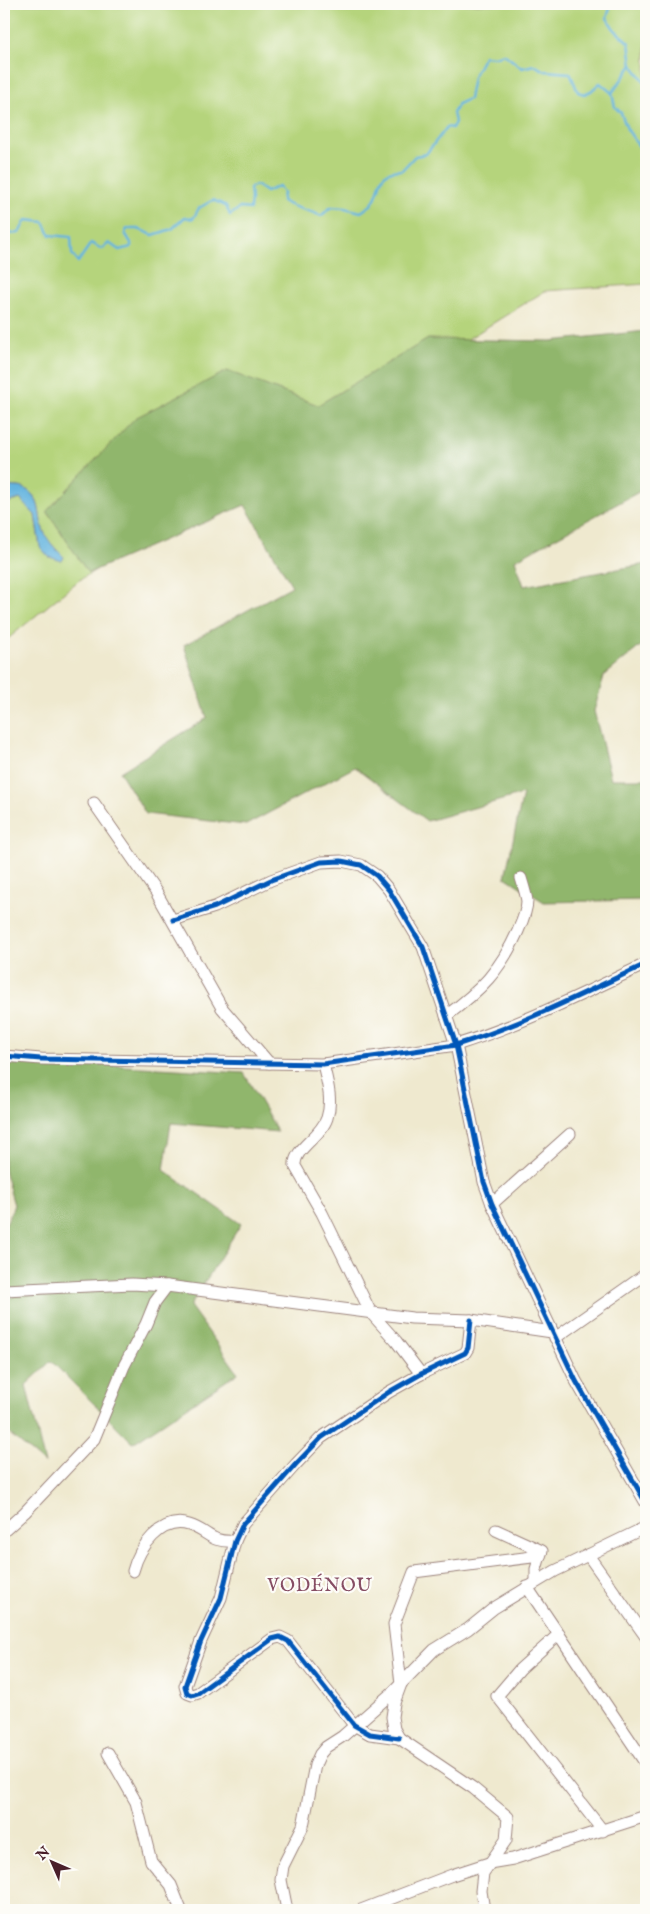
<svg xmlns="http://www.w3.org/2000/svg" width="650" height="1914" viewBox="0 0 650 1914" font-family="'IM FELL English',serif">
<style>
.green{fill:#b5d47c;stroke:#807a54}
.forest{fill:#90b66c;stroke:#6d6a4c}
.water{fill:#64b4df;stroke:#576a85}
.lines{fill:none;stroke-linecap:round;stroke-linejoin:round}
.stream{stroke:#64b4df;stroke-width:2.5}
.minor-casing{stroke:#9c847d;stroke-width:13}
.minor{stroke:#fff;stroke-width:11}
.cycleway-casing{stroke:#fdfcf7;stroke-width:8}
.cycleway{stroke:#0057b8;stroke-width:5}
.labels{text-anchor:middle;stroke-width:4.5;stroke-linejoin:round;paint-order:stroke}
.quarter-label{font-size:18px;letter-spacing:1px;fill:#864d63;stroke:#fdfcf7}
</style>
<rect width="100%" height="100%" fill="#fdfcf7"/>
<filter id="ink" filterUnits="userSpaceOnUse"><feTurbulence type="fractalNoise" baseFrequency=".02" numOctaves="2"/><feDisplacementMap in="SourceGraphic" scale="10" xChannelSelector="R" yChannelSelector="G"/><feConvolveMatrix kernelMatrix="1 2 1 2 8 2 1 2 1" color-interpolation-filters="sRGB"/></filter>
<filter id="wash" filterUnits="userSpaceOnUse"><feTurbulence type="fractalNoise" baseFrequency=".0096" numOctaves="4" result="noise"/><feDisplacementMap in="SourceGraphic" scale="20" xChannelSelector="R" yChannelSelector="G"/><feGaussianBlur stdDeviation="1.12" result="paint"/><feColorMatrix in="noise" values="0 0 0 0 0 0 0 0 0 0 0 0 0 0 0 0 0 1.4 0 .05"/><feComposite in="paint" operator="in"/></filter>
<g filter="url(#wash)">
<rect width="100%" height="100%" fill="#efe9cf"/>
<path class="green" d="M4,4H646V284L545,291L78,581L4,642V504L20,499L35,515L40,547L64,558C56,549 47,541 43,529C38,515 42,500 27,490C20,485 11,488 4,486Z"/>
<g class="forest">
<path d="M646,331V488L515,560L524,586L646,564V645L643,644L604,676L594,711L611,779H646V900L544,902L505,877L523,794L427,821L355,767L246,825L146,814L120,772L207,718L184,645L292,586L245,505L88,573L47,511L135,418L227,371L318,405L428,339L551,341Z"/>
<path d="M4,1059L244,1073L278,1132L171,1123L164,1170L241,1224L190,1306L238,1373L133,1443L51,1361L26,1385L45,1464L4,1429V1299L13,1297L4,1280V1228L14,1205L4,1170V1109L8,1106L4,1099Z"/>
</g>
<path class="water" d="M4,486C11,488 21,485 27,490C42,500 38,515 43,529C47,541 56,549 64,557L62,561L49,557L40,547L35,515L20,499L4,504Z"/>
<g class="lines">
<g class="stream">
<path d="M611,4L607,18L614,29L629,43L632,65L612,93"/>
<path d="M632,65L646,83"/>
<path d="M4,237L7,234L19,233L26,220L44,222L50,235L71,237L72,254L78,262L91,243L102,249L109,243L119,250L131,247V243L125,233L127,229H138L153,235L172,229L185,217L193,219L199,208L213,200L226,206L230,215L240,208L250,209L251,198L250,188L256,185L266,192L279,186L283,193L282,201C294,209 308,209 321,216L331,207L345,208L361,212C364,210 368,207 371,205C385,188 373,170 402,170L415,156L426,154L447,127L452,128L455,122L453,113L458,104L469,99L473,77L484,56L495,57L504,54L522,68L534,65L545,71L570,73L578,92L584,94L591,91L600,83L612,93L615,107L621,113L627,129L640,148L642,177L646,193"/>
</g>
</g>
</g>
<g filter="url(#ink)">
<g class="lines">
<defs>
<g id="minor">
<path d="M94,803L156,892L222,1008L269,1063"/>
<path d="M173,920L215,907L271,880L321,862L341,861L361,865L377,876L389,890L423,947L456,1045L484,1182L492,1204L576,1381L646,1503"/>
<path d="M446,1016C481,990 500,971 518,931C522,922 527,911 527,901C526,894 523,885 521,878"/>
<path d="M4,1056L41,1059L323,1064L456,1045C521,1025 584,993 646,964"/>
<path d="M323,1064C327,1081 333,1100 327,1118C321,1137 293,1149 295,1166L322,1213L371,1313L396,1341L421,1374"/>
<path d="M492,1204L570,1134"/>
<path d="M4,1290L132,1284L167,1286L412,1318L471,1320L552,1332"/>
<path d="M555,1338L646,1274"/>
<path d="M4,1531L25,1512L94,1439L124,1366L146,1324L155,1302L167,1286"/>
<path d="M588,1555L646,1637"/>
<path d="M133,1571C139,1548 161,1516 189,1525C209,1531 209,1543 235,1541"/>
<path d="M536,1581V1569L540,1556"/>
<path d="M527,1587L646,1764"/>
<path d="M559,1634L520,1669L497,1696L603,1831"/>
<path d="M399,1738L370,1734L354,1725L288,1641L280,1637L272,1639L198,1693L192,1695L187,1693L185,1686L201,1641L221,1598L235,1541L243,1524L296,1464L321,1438L389,1392L421,1374L465,1353L468,1348L471,1320"/>
<path d="M108,1753L136,1802L151,1861L171,1885L181,1910"/>
<path d="M287,1910L281,1880L283,1866L303,1826L315,1765L320,1754L326,1747L343,1736L393,1692L434,1650L468,1629L494,1608L555,1571L646,1527"/>
<path d="M361,1910L452,1875L489,1863L513,1859L646,1816"/>
<path d="M484,1910L481,1891L483,1873L506,1840L508,1817L473,1788L399,1738L394,1729L392,1717L394,1703L401,1684L394,1624L414,1572L540,1556L542,1551L496,1530"/>
</g>
</defs>
<use href="#minor" class="minor-casing"/>
<use href="#minor" class="minor"/>
<defs>
<g id="cycleway">
<path d="M173,920L215,907L271,880L321,862L341,861L361,865L377,876L389,890L423,947L456,1045L484,1182L492,1204L576,1381L646,1503"/>
<path d="M4,1056L41,1059L323,1064L456,1045C521,1025 584,993 646,964"/>
<path d="M399,1738L370,1734L354,1725L288,1641L280,1637L272,1639L198,1693L192,1695L187,1693L185,1686L201,1641L221,1598L235,1541L243,1524L296,1464L321,1438L389,1392L421,1374L465,1353L468,1348L471,1320"/>
</g>
</defs>
<use href="#cycleway" class="cycleway-casing"/>
<use href="#cycleway" class="cycleway"/>
</g>
</g>
<g class="labels">
<g class="quarter-label">
<text x="320" y="1591">VODÉNOU</text>
</g>
</g>
<rect width="650" height="1914" fill="none" stroke="#fdfcf7" stroke-width="20"/>
<g transform="translate(52 1862) rotate(315)" stroke="#fdfcf7" stroke-width="4" paint-order="stroke">
<path d="M0-4L9 19L0 12L-9 19Z" fill="#4a1f2b"/>
<text y="-8" font-size="14" font-weight="bold" text-anchor="middle" fill="#4a1f2b">N</text>
</g>
</svg>
